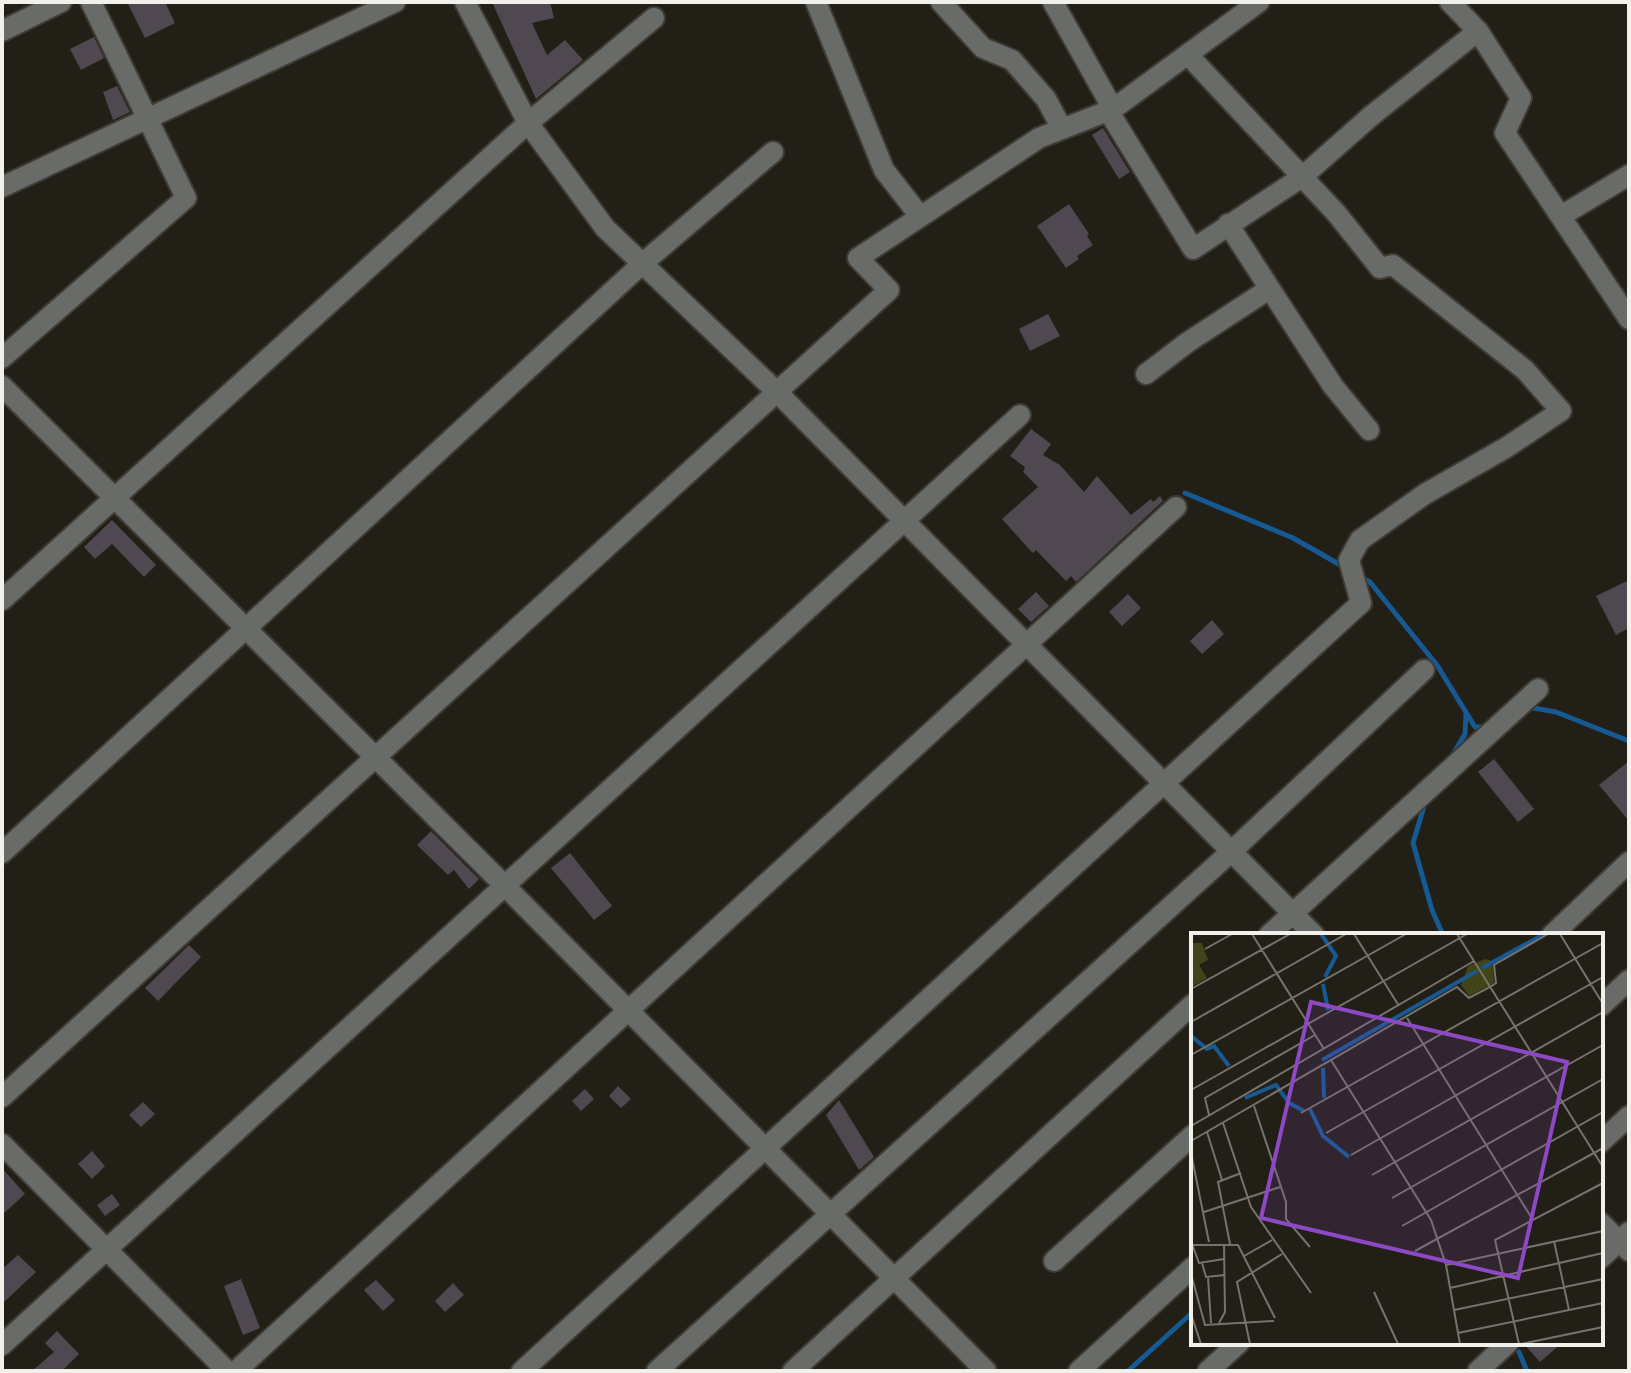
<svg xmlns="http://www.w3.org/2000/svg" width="1631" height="1373" viewBox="0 0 1631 1373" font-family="Roboto,sans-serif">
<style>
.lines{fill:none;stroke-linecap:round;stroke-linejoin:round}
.stream{stroke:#165993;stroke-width:5}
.building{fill:#4f4850}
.minor-casing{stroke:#3f3c35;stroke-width:24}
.minor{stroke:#686b67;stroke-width:20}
.inset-river{fill:none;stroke:#165993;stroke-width:4}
.inset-road{fill:none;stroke:#75736b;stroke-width:2}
.view{fill:#8d49c5;fill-opacity:0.15;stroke:#8d49c5;stroke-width:4}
.inset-edge{fill:none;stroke:#f1f0ea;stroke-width:4}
</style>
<rect width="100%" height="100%" fill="#221f17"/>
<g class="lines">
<g class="stream">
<path d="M1185,493L1293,538L1344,567"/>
<path d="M1359,576L1370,582L1437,665L1475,727H1486"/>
<path d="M1528,707L1556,712L1629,741"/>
<path d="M1452,756L1465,734L1466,714"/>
<path d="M1425,803L1413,843L1432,910L1443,935"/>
<path d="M1519,1352L1527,1371"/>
<path d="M1128,1371L1193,1312"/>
</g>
</g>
<g class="building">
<path d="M127,2H165L175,23L145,38Z"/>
<path d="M492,2H550L554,18L532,23L547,55L565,40L583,60L536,99Z"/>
<path d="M94,37L104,58L81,70L70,49Z"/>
<path d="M117,86L130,112L113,120L103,92Z"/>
<path d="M1103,128L1130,172L1119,179L1092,135Z"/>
<path d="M1069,204L1089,234L1087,236L1093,245L1077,256L1079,259L1066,268L1037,226Z"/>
<path d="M1048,314L1060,336L1030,351L1019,329Z"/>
<path d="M1031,429L1051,444L1043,455L1060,465L1084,492L1097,476L1131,515L1151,499L1153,502L1160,496L1163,501L1076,582L1071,576L1066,581L1036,550L1033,553L1028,548L1002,519L1038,487L1023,472L1025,467L1010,456Z"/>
<path d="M112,520L156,565L144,577L112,544L95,559L84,547Z"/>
<path d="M1629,580V628L1616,635L1596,596Z"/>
<path d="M1036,592L1049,606L1031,622L1018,609Z"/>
<path d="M1128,594L1141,608L1122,626L1109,612Z"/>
<path d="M1212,620L1224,634L1202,654L1190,641Z"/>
<path d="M1494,759L1534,809L1518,822L1478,772Z"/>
<path d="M1629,761V821L1599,785Z"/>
<path d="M431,831L479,879L469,889L454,870L448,875L417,845Z"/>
<path d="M570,853L612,906L594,920L551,868Z"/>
<path d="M189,945L201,957L158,1001L145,988Z"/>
<path d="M618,1086L631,1099L621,1108L609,1096Z"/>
<path d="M585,1089L594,1099L581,1111L572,1101Z"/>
<path d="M839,1100L874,1157L859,1170L826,1115Z"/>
<path d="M143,1102L155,1114L141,1127L129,1115Z"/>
<path d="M92,1151L105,1166L92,1179L78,1164Z"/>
<path d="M2,1168L25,1194L2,1215Z"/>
<path d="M112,1194L120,1205L105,1216L97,1205Z"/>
<path d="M18,1255L36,1272L2,1304V1269Z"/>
<path d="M241,1279L260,1328L243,1335L224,1286Z"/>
<path d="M376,1280L395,1300L383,1311L364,1290Z"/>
<path d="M453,1283L464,1295L445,1312L435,1301Z"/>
<path d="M57,1331L79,1354L62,1371H32L54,1352L45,1343Z"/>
<path d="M1523,1343H1562L1540,1362Z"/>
</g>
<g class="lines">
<defs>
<g id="minor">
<path d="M465,2L528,123L605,228L777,392L1314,935"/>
<path d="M816,2L884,170L919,215"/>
<path d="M941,2L983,48L1012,60L1046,99L1061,127"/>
<path d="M1053,2L1113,109"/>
<path d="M1450,2L1478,31L1521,98L1505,133L1629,319"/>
<path d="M2,31L61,2"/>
<path d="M1109,112L1193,249L1302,177L1371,116L1478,31"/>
<path d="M2,187L395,2"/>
<path d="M1561,216L1629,175"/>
<path d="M1228,224L1333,386L1369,430"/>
<path d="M2,358L186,198L91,2"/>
<path d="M1146,374L1188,342L1269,289"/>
<path d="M2,386L505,886L986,1371"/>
<path d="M2,600L528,123L654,18"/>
<path d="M2,853L643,263L773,152"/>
<path d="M1269,935L1538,689"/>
<path d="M1552,935L1629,862"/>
<path d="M1601,1006L1629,980"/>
<path d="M2,1097L889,290L858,258L1039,138L1113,109L1259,2"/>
<path d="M1601,1142L1629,1116"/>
<path d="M2,1144L227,1371"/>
<path d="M1601,1223L1629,1251"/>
<path d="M1601,1258L1629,1232"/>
<path d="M1054,1261L1193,1135"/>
<path d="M2,1345L1020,415"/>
<path d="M236,1371L1176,507"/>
<path d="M522,1371L1361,603L1349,560L1360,540L1425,494L1507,447L1561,411L1525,370L1393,265L1380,268L1337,214L1189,56"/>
<path d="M657,1371L1232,851L1424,670"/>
<path d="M793,1371L1193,1004"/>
<path d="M1079,1371L1193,1267"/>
<path d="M1208,1371L1239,1343"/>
<path d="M1478,1371L1508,1343"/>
</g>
</defs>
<use href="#minor" class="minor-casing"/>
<use href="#minor" class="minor"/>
</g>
<g transform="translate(1191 933)">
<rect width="412" height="412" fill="#221f17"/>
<path d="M0,10H11L17,27L8,32L16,45L0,54ZM294,26L301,28L303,50L278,63L270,52L277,33Z" fill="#414417"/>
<path class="inset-river" d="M130,1L145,23L134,44M291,35L353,1M132,51L137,77M0,103L16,116L23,113L38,133M131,127L286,38M132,135L133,165M54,165L85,152L98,170L113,178M119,176L132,203L158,224"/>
<path class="inset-road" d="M61,1L133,116M163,1L208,73M266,1L412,234M369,1L412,71M14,16L41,1M0,56L99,1M216,85L342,287M0,89L155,1M0,122L215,1M140,127L240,287L255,332L269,411M0,157L276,1M63,173L95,269V286L119,314M110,180L412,10M18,182L14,165L124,102M32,190L60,274L120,360M0,193L283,28M16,199L31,247M135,200L412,44M0,208L266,54L278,65L299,54L305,50L303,32L357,1M0,220L18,309M160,222L412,79M181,242L412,112M201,265L412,146M13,279L89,254M211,293L412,179M0,308L8,330L33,326M363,308L378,377M39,311L27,249L50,240M1,312H47L84,385M224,318L412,215M53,323L81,307M11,330L15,344L34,342M255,332L412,298M0,341L14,392L83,388M17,344L20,390M259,355L412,320M183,359L207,411M263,377L412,346M0,381L10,411M28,390L34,379L33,311M267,400L412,370M59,411L46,349L91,321M328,411L304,307L412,250M330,411L412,394"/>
<path class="view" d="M120,69L376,129L327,345L70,285Z"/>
<rect width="412" height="412" class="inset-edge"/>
</g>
<rect width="1631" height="1373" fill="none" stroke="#f1f0ea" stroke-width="8"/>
</svg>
